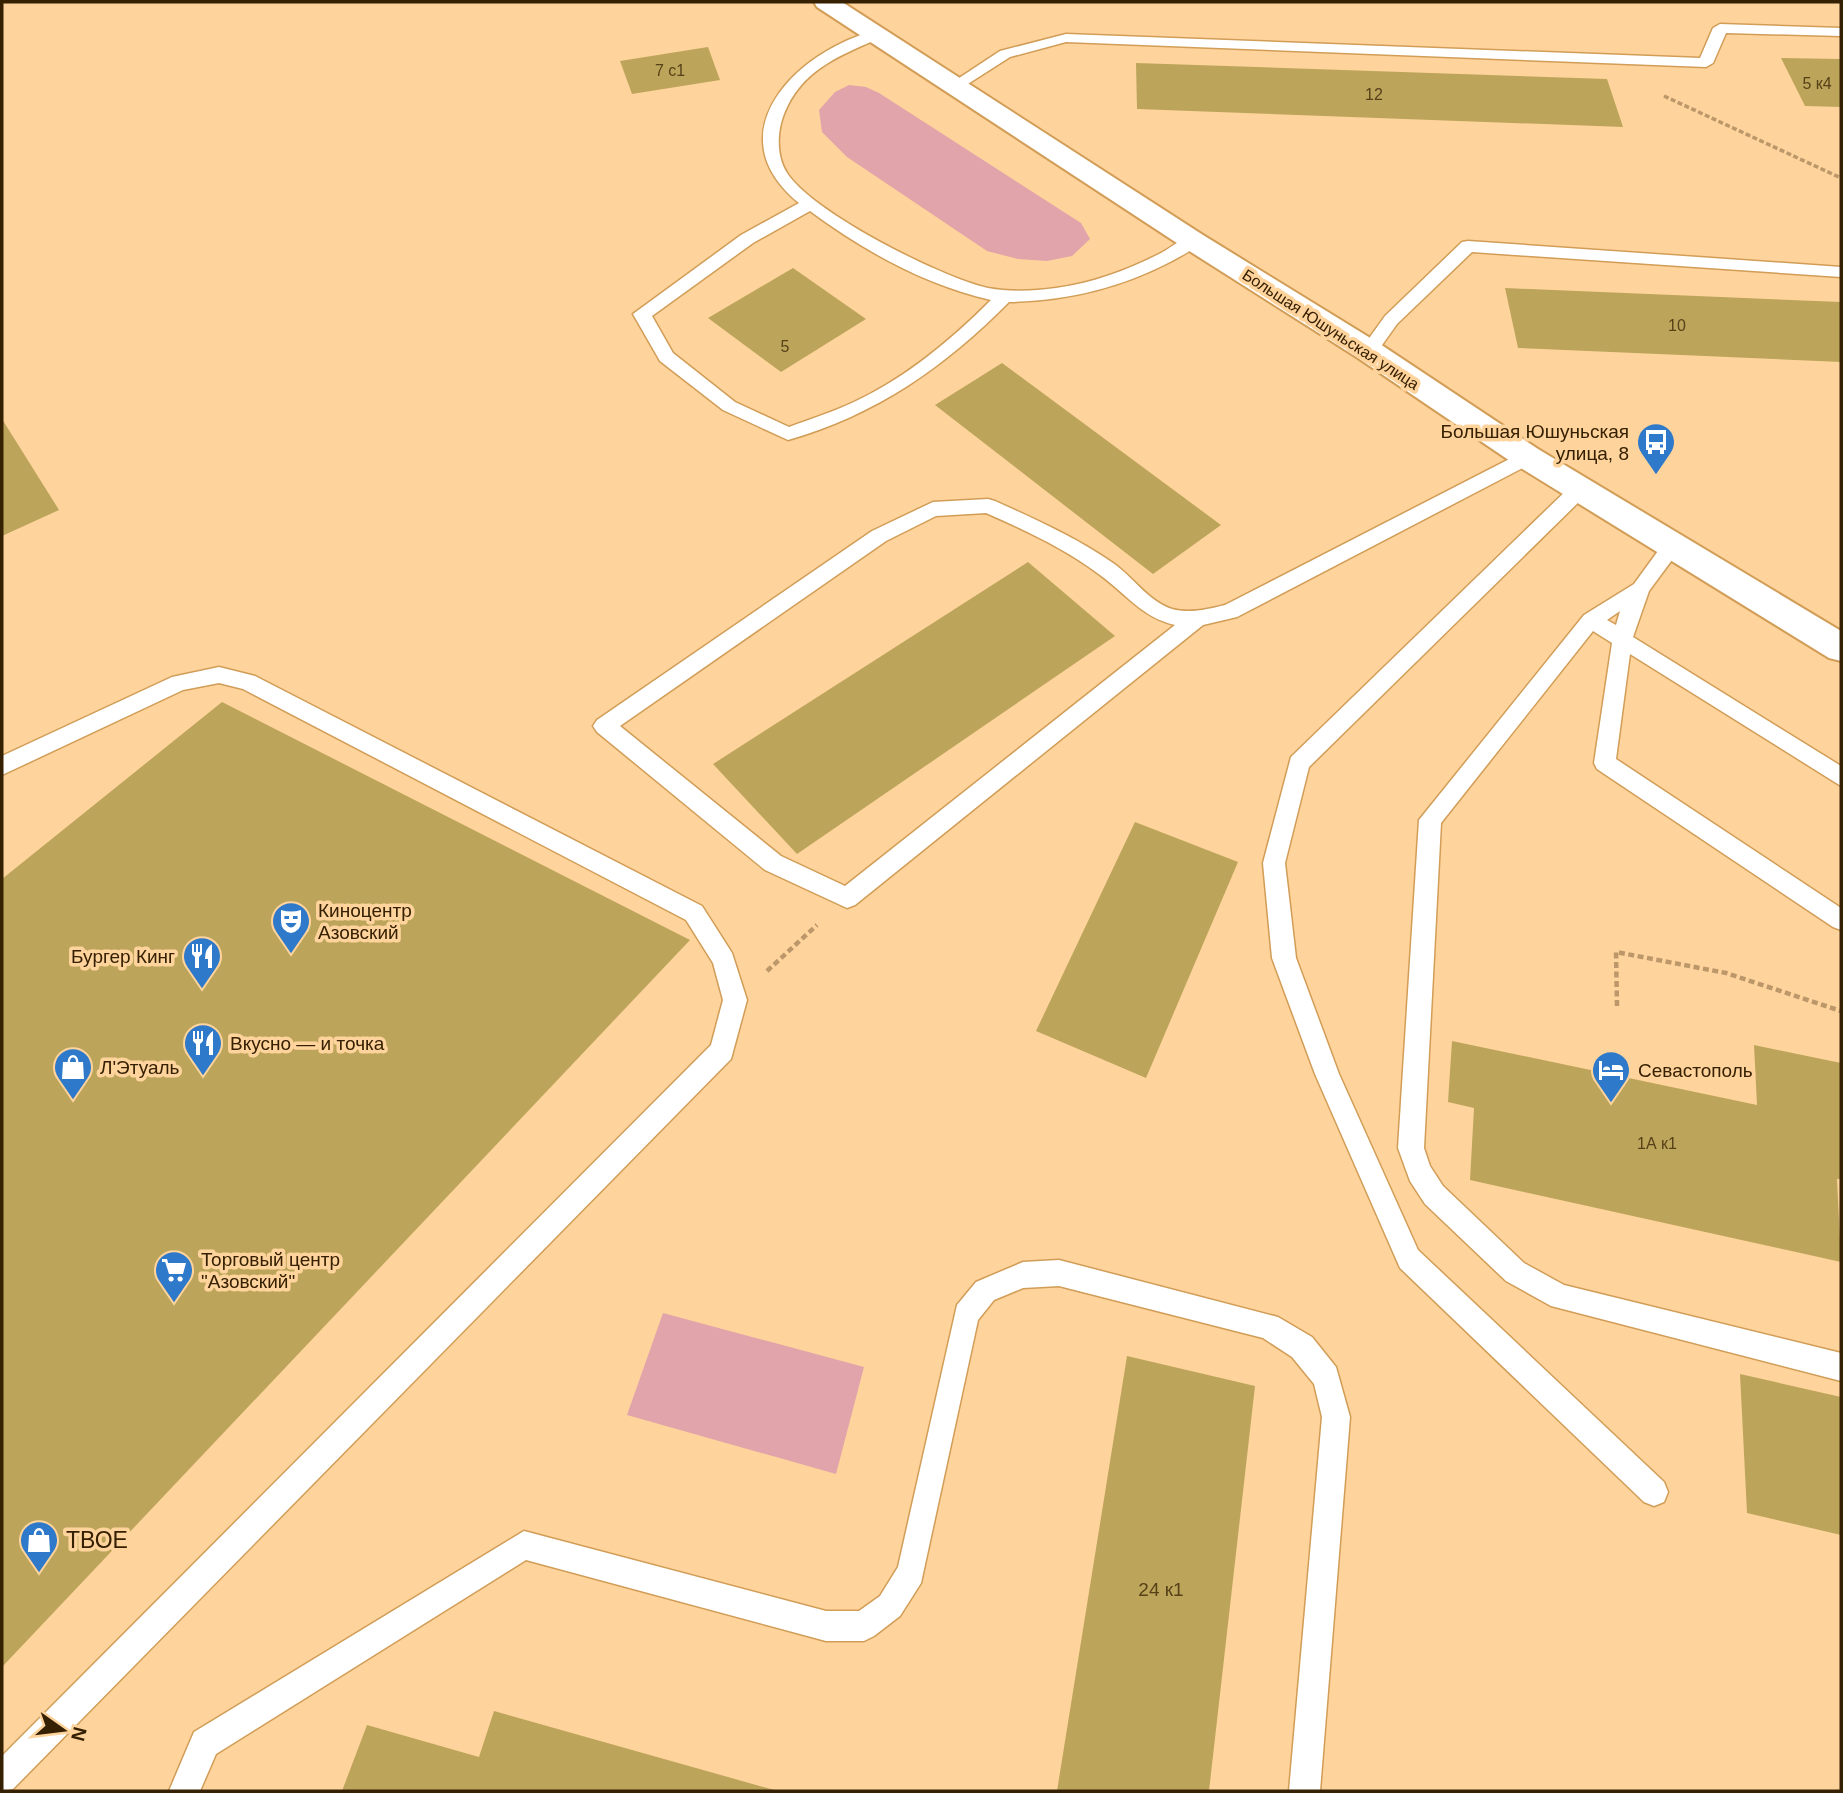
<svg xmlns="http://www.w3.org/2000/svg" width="1843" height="1793" viewBox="0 0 1843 1793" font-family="Helvetica,sans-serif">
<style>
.green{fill:#e0a4aa}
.building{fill:#bca55a}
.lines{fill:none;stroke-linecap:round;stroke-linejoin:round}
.lane-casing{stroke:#d19d57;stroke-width:3}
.secondary-casing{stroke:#d19d57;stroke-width:4}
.path-far1{stroke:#bc9769;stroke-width:3.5;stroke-dasharray:5 2.5;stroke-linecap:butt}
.path{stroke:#bc9769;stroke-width:4.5;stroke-dasharray:6 3.5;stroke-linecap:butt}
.lane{fill:#fff;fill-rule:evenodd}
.secondary{fill:#fff;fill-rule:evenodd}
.labels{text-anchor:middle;stroke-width:7;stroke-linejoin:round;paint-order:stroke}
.number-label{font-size:16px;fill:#574118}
.far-street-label{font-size:16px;fill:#352002;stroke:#ffd39c}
.poi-label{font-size:19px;fill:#352002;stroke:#ffd39c;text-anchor:start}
.near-number-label{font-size:19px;fill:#574118}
.near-poi-label{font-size:23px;fill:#352002;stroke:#ffd39c;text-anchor:start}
</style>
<rect width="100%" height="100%" fill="#ffd39c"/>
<g class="green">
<path d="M849,85L866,87L879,93L1081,223L1090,239L1072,256L1047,261L1018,259L987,251L847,157L822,132L819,110L835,92Z"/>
<path d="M663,1313L864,1367L836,1474L627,1415Z"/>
</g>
<g class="building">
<path d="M708,47L720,80L632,94L620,61Z"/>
<path d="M1781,58L1841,59V107L1805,106Z"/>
<path d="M1136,63L1607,79L1623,127L1137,109Z"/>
<path d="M793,268L866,319L781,372L708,318Z"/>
<path d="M1505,288L1841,302V362L1518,348Z"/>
<path d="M1002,363L1221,525L1153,574L935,405Z"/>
<path d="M2,419L59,510L2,536Z"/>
<path d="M1028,562L1115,636L797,854L713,764Z"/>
<path d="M222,702L690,940L2,1667V879Z"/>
<path d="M1135,822L1238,862L1146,1078L1036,1031Z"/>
<path d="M1452,1041L1757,1105L1754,1045L1841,1063V1179H1837L1841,1262L1470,1180L1474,1108L1448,1102Z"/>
<path d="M1127,1356L1255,1386L1209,1791H1057Z"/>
<path d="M1740,1374L1841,1397V1535L1747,1513Z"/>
<path d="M494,1711L774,1790L773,1791H342L367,1725L479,1757Z"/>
</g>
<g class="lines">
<defs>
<g id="lane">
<path d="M1720,24L1841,28V36L1726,33L1713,63L1706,67L1066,42L1010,57L960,89H950L947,86L1000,51L1066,34L1700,58L1713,28Z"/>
<path d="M877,30L882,31L884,34L882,37C844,54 806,67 787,107C777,127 775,154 787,173C813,213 940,277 988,288C1010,292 1034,291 1056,288C1093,283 1128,270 1161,253C1173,247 1185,234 1199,237L1201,241C1194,250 1181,256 1170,262C1120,288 1066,301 1009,302C946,366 876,415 788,440L723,410L660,361L633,314L741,235L799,203C713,133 798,50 877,30ZM810,211C864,251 925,285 991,300C951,340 906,378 854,402C833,412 810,419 789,427L735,402L673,353L652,316L753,243Z"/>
<path d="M1468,241L1841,267V277L1472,252L1397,324L1375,355H1363L1360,351L1385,316L1462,242Z"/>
<path d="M1527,450L1534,452L1536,457L1534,462L1237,617L1203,625L855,905L847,908L765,870L597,732L593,726L597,720L872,531L933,502L988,499L995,501C1035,519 1077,538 1113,563C1133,577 1149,602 1172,609C1190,614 1208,609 1225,605ZM986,513C1025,530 1066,549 1100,575C1126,594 1143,618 1175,625L845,886L781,856L620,726L886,541L936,516Z"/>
<path d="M1580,482L1587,484L1589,489L1587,494L1309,767L1285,863L1296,958L1339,1074L1418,1250L1664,1482L1668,1492L1664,1502L1654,1506L1644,1502L1400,1268L1315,1074L1272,958L1263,863L1291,757L1573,484Z"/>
<path d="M1673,538L1680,540L1683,545L1649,591L1633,637L1841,766V786L1630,654L1616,759L1841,908V930L1833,927L1597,769L1594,763L1612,643L1593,631L1441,823L1424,1148L1430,1166L1443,1186L1524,1263L1564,1285L1841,1353V1381L1551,1306L1506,1281L1425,1204L1410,1181L1398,1148L1419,820L1584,615L1634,584L1666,540ZM1620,611L1616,625L1607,620Z"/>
<path d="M219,667L255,676L702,906L732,953L747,1000L731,1059L13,1789L2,1791V1756L711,1045L723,1000L713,963L686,920L243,689L219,683L183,690L2,775V756L172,677Z"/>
<path d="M1059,1260L1278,1317L1312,1337L1336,1367L1350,1417L1320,1791H1289L1322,1417L1314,1384L1292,1357L1263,1338L1059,1286L1023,1288L994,1300L978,1320L921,1583L900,1616L874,1636L864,1641H826L526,1560L216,1754L200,1791H169L194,1732L524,1531L826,1611H859L880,1596L898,1567L957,1305L976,1282L1023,1262Z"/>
</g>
<path id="secondary" d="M814,2H842L1203,235L1380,344L1538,449L1841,631V661L1829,658L1516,465L1358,358L1183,247L817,7Z"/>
</defs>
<use href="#lane" class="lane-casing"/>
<use href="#secondary" class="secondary-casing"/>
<path class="path-far1" d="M1664,96L1841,178"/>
<g class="path">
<path d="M767,971L817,925"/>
<path d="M1617,1006L1616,952L1726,973L1841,1011"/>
</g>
<use href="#lane" class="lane"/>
<use href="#secondary" class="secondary"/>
</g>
<defs>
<symbol id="bus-pin" viewBox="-11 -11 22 30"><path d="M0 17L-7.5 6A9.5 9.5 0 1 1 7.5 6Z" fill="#2e79c9" stroke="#ffd39c"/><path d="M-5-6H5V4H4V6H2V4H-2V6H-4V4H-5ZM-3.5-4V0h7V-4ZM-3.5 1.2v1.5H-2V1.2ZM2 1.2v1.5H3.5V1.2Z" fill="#fff"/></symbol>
<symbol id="theatre-pin" viewBox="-11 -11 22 30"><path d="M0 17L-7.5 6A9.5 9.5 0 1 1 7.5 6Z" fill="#2e79c9" stroke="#ffd39c"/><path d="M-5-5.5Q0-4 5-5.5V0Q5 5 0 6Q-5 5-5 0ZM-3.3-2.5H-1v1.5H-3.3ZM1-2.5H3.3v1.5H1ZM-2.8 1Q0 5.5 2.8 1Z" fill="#fff"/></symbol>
<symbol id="restaurant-pin" viewBox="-11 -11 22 30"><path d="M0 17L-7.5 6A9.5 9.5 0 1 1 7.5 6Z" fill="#2e79c9" stroke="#ffd39c"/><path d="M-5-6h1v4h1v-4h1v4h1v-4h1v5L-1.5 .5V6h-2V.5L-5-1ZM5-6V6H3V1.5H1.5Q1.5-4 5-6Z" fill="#fff"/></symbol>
<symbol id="shop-pin" viewBox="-11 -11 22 30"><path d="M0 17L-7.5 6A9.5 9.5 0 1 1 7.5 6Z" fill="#2e79c9" stroke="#ffd39c"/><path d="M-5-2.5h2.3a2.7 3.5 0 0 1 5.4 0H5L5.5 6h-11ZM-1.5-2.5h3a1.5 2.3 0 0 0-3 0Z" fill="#fff"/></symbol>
<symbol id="hotel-pin" viewBox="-11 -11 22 30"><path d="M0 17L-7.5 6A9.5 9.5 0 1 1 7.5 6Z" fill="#2e79c9" stroke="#ffd39c"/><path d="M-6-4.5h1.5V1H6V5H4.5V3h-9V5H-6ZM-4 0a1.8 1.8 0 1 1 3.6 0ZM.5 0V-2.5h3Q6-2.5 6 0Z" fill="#fff"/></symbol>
<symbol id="supermarket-pin" viewBox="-11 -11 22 30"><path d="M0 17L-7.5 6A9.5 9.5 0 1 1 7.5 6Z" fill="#2e79c9" stroke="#ffd39c"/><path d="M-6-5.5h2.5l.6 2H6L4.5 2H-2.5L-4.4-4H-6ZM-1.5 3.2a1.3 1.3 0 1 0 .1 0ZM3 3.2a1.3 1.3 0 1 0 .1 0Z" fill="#fff"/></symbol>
</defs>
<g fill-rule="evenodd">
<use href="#bus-pin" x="1634" y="420" width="44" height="60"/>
<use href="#theatre-pin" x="269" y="899" width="44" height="60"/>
<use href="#restaurant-pin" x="180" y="934" width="44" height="60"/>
<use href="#restaurant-pin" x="181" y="1021" width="44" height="60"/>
<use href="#shop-pin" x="51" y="1045" width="44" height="60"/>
<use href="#hotel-pin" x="1589" y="1048" width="44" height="60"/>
<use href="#supermarket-pin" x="152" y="1248" width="44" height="60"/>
<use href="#shop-pin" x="17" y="1518" width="44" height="60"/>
</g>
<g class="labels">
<g class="number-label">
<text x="670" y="76">7 с1</text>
<text x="1817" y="89">5 к4</text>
<text x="1374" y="100">12</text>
<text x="1677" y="331">10</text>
<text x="785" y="352">5</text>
<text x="1657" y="1149">1А к1</text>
</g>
<g class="far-street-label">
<text transform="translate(1331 329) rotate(33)" y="6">Большая Юшуньская улица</text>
</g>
<g class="poi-label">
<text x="1629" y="438" text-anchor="end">Большая Юшуньская<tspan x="1629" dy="22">улица, 8</tspan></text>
<text x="318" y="917">Киноцентр<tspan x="318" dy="22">Азовский</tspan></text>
<text x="175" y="963" text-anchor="end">Бургер Кинг</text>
<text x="230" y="1050">Вкусно — и точка</text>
<text x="100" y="1074">Л'Этуаль</text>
<text x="1638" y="1077">Севастополь</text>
<text x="201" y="1266">Торговый центр<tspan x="201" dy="22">"Азовский"</tspan></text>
</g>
<g class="near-number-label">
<text x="1161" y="1596">24 к1</text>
</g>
<g class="near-poi-label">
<text x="66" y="1548">ТВОЕ</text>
</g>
</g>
<rect width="1843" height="1793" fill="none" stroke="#352002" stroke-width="7"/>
<g transform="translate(63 1730) rotate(104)" stroke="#ffd39c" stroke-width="5" paint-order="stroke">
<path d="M0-5L12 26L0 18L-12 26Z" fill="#352002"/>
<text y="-10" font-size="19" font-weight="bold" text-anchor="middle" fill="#352002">N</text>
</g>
</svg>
